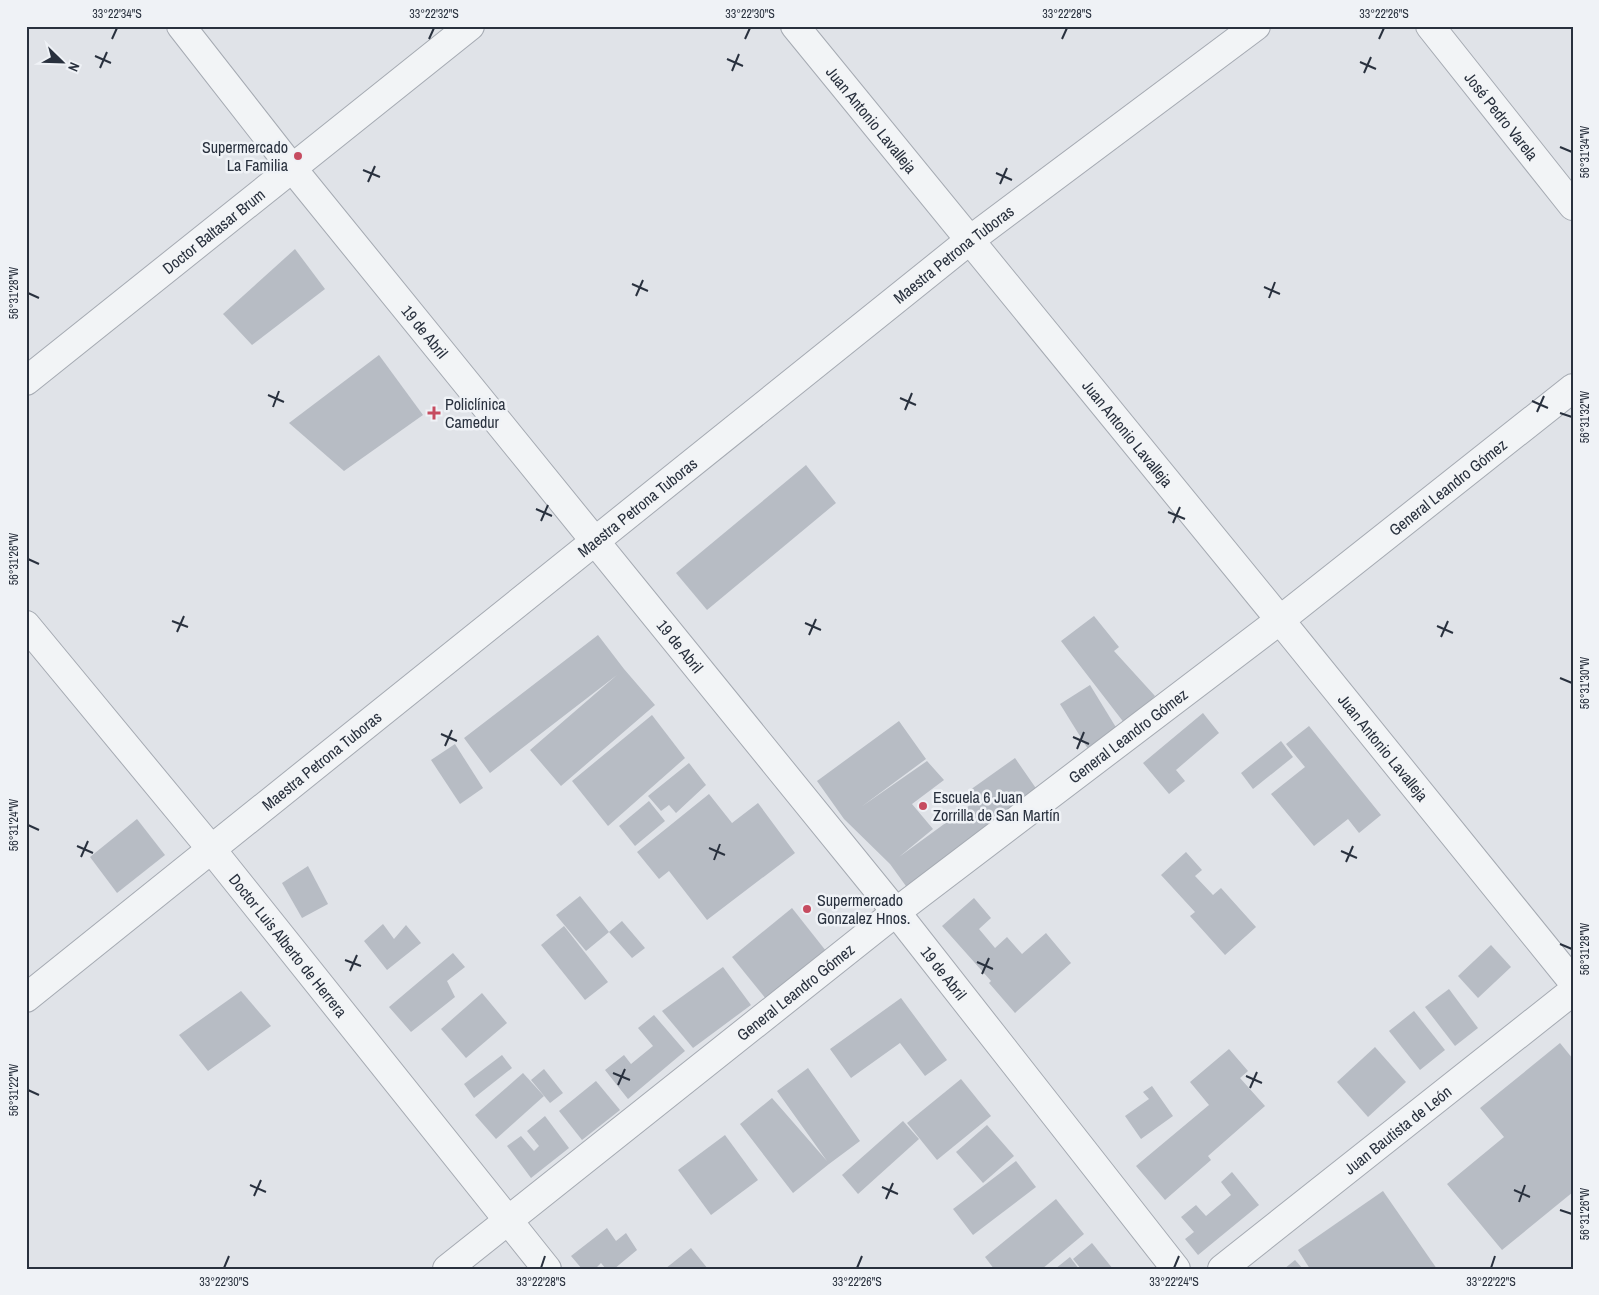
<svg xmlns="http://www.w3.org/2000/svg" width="1599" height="1295" viewBox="0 0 1599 1295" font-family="'Archivo Narrow',sans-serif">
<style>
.building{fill:#b7bcc4}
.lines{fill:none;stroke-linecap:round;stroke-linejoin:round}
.minor-casing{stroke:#a5aab2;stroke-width:30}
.minor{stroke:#f2f4f6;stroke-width:28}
.ticks{fill:none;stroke:#29313e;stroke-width:2}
.poi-dot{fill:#c64c60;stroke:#eff2f6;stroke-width:2}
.labels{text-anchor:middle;stroke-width:5;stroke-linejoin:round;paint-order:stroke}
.street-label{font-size:16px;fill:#29313e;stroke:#eff2f6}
.poi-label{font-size:16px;fill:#29313e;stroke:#eff2f6;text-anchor:start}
.neatline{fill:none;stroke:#29313e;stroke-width:2}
.ticks-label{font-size:12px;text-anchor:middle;fill:#29313e}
</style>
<rect width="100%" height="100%" fill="#e0e3e8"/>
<g class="building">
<path d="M295,249L325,289L252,345L223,314Z"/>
<path d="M379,355L423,415L344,471L289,423Z"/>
<path d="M806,465L836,503L707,610L676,573Z"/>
<path d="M1094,616L1119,647L1114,651L1155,696L1125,724L1061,641Z"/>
<path d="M598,635L624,669L655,705L561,786L530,750L617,675L490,773L464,738Z"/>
<path d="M1090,685L1117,729L1088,749L1060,704Z"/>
<path d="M1203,713L1219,733L1176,770L1185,781L1169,794L1143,763Z"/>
<path d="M652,715L685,758L608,826L572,781Z"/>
<path d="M899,721L926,759L861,807L927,761L944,780L912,804L933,829L899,857L977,800L970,790L1015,758L1042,797L911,893L890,864L844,819L817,781Z"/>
<path d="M1309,726L1381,815L1359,833L1348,819L1314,846L1271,794L1305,767L1286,744Z"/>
<path d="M1281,741L1293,757L1253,789L1241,773Z"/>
<path d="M455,744L483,788L460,804L431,760Z"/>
<path d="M689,763L706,785L676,813L669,805L661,811L648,796Z"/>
<path d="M709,794L732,823L758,803L795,853L707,920L669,871L659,879L637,852Z"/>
<path d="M649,801L665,821L635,846L619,826Z"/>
<path d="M137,819L165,855L117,893L90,857Z"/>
<path d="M1186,852L1202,870L1195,876L1213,895L1221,888L1256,927L1225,955L1190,916L1195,912L1161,875Z"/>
<path d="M308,866L328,904L302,918L282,883Z"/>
<path d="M580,896L609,932L586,951L556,915Z"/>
<path d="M974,898L991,918L979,929L995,948L1007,937L1022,954L1046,933L1071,963L1015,1013L989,983L991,981L942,926Z"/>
<path d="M792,908L826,951L766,999L732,957Z"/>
<path d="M622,921L645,948L632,958L609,932Z"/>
<path d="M383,924L394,939L406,925L421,943L387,970L364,941Z"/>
<path d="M564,926L608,982L585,1000L541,945Z"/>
<path d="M1491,945L1511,967L1478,998L1458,976Z"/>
<path d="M453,953L465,967L447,981L455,997L411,1032L389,1007Z"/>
<path d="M723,967L751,1005L693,1048L662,1011Z"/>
<path d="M1449,989L1478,1028L1455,1046L1425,1007Z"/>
<path d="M241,991L271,1026L208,1071L179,1035Z"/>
<path d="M482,993L507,1023L466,1058L441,1029Z"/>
<path d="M901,998L947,1060L925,1076L900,1043L851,1078L830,1049Z"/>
<path d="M1414,1011L1445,1050L1420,1070L1389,1031Z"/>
<path d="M654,1015L685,1051L628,1099L605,1070L624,1055L631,1064L653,1046L638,1028Z"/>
<path d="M1560,1043L1573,1059V1192L1502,1250L1447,1184L1504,1137L1480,1108Z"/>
<path d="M1375,1047L1406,1082L1368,1117L1337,1082Z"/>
<path d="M1229,1049L1248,1071L1240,1078L1265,1106L1208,1156L1211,1160L1165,1200L1136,1166L1209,1105L1190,1082Z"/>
<path d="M502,1055L512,1068L474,1098L464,1084Z"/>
<path d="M808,1068L860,1141L829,1164L793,1193L740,1124L772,1098L827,1161L777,1091Z"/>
<path d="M544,1069L563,1093L550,1103L531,1080Z"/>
<path d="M523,1073L544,1096L496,1139L475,1115Z"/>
<path d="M961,1079L991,1116L937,1160L907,1123Z"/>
<path d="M596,1081L620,1110L582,1140L559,1111Z"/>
<path d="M1152,1086L1173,1116L1141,1139L1125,1116L1149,1099L1143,1092Z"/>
<path d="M545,1116L569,1148L531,1178L507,1146L521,1136L534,1151L539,1146L527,1131Z"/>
<path d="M903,1121L919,1139L858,1194L842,1175Z"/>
<path d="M987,1125L1014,1156L983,1183L956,1152Z"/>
<path d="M725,1135L758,1180L711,1215L678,1170Z"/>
<path d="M1016,1161L1036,1187L973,1235L953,1209Z"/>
<path d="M1232,1172L1259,1205L1198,1255L1185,1239L1194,1232L1181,1217L1196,1205L1206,1216L1231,1195L1221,1182Z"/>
<path d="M1383,1191L1437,1269H1310L1298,1250Z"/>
<path d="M1056,1199L1084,1234L1042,1269H994L985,1257Z"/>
<path d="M607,1228L616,1241L626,1233L637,1250L614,1269H606L601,1263L595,1269H582L571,1256Z"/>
<path d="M1092,1243L1113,1269H1081L1073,1259Z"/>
<path d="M691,1248L708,1269H665Z"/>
<path d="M1070,1257L1079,1269H1055Z"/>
<path d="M1295,1260L1303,1269H1284Z"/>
</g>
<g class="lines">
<defs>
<g id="minor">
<path id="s1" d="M181,26L292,168L896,912L1176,1269"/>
<path id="s2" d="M795,26L1280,620L1573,982"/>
<path id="s3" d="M1430,26L1573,206"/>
<path id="s4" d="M26,381L470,26"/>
<path id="s5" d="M26,625L212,850L547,1269"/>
<path id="s6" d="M26,998L970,240L1256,26"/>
<path id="s7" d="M447,1269L896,912L1280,620L1573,388"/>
<path id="s8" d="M1222,1269L1573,991"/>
</g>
</defs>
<use href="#minor" class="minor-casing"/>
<use href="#minor" class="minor"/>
</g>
<path class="ticks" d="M112,39L117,28M429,39L434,28M745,39L750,28M1062,39L1067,28M1379,39L1384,28M95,56L111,63M727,59L743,66M1360,62L1376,69M100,68L107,52M732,71L739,54M1364,73L1371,57M1560,147L1572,152M363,170L380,177M996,173L1012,180M368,182L375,166M1000,184L1007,168M632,284L648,291M1264,287L1280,294M28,293L39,298M636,296L643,280M1269,298L1275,282M268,395L284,402M900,398L916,405M1532,401L1548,408M273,407L279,391M905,410L912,393M1537,412L1544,396M1560,413L1572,417M536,509L552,516M1168,512L1185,519M541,521L548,505M1173,523L1180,507M28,559L39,564M172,621L188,627M805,623L821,630M1437,626L1453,633M177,632L184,616M809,635L816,619M1441,637L1448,621M1560,678L1572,683M441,734L457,741M1073,737L1089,744M445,746L452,730M1077,749L1084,732M28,825L39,830M77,846L93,853M709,848L725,855M1341,851L1357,858M81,857L88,841M714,860L720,844M1346,862L1353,846M1560,944L1572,949M345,960L361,966M977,962L993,969M350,971L357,955M982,974L989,958M613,1073L630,1080M1246,1076L1262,1083M618,1085L625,1069M1250,1088L1257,1072M28,1090L39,1095M250,1185L266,1192M882,1187L898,1194M1514,1190L1530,1197M254,1196L261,1180M886,1199L893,1183M1519,1202L1525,1185M1560,1210L1572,1214M224,1268L229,1256M541,1268L545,1256M857,1268L862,1256M1174,1268L1179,1256M1491,1268L1495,1256"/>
<g class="poi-dot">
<circle cx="298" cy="156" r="5"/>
<path d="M431.5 405.5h5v5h5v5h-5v5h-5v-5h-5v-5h5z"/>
<circle cx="923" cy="806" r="5"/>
<circle cx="807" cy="909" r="5"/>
</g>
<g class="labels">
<g class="street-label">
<text dy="6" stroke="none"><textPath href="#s3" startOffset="115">José Pedro Varela</textPath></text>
<text dy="6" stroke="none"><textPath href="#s2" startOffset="121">Juan Antonio Lavalleja</textPath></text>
<text dy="6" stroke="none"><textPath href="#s4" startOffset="240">Doctor Baltasar Brum</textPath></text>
<text dy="6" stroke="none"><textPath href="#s6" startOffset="1189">Maestra Petrona Tuboras</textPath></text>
<text dy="6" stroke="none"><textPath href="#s1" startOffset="391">19 de Abril</textPath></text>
<text dy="6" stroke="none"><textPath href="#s2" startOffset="526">Juan Antonio Lavalleja</textPath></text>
<text dy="6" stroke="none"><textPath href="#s7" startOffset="1270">General Leandro Gómez</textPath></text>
<text dy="6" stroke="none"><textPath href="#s6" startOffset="784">Maestra Petrona Tuboras</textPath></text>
<text dy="6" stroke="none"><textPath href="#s1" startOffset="796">19 de Abril</textPath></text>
<text dy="6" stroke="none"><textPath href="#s7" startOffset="865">General Leandro Gómez</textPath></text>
<text dy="6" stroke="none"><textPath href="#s2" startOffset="931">Juan Antonio Lavalleja</textPath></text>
<text dy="6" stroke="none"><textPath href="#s6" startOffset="379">Maestra Petrona Tuboras</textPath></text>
<text dy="6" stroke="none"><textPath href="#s5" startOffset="414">Doctor Luis Alberto de Herrera</textPath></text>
<text dy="6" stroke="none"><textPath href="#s1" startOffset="1216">19 de Abril</textPath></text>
<text dy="6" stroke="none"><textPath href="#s7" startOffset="445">General Leandro Gómez</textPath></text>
<text dy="6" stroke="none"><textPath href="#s8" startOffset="224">Juan Bautista de León</textPath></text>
</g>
<g class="poi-label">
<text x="288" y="153" text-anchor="end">Supermercado<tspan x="288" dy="18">La Familia</tspan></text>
<text x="445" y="410">Policlínica<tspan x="445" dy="18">Camedur</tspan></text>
<text x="933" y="803">Escuela 6 Juan<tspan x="933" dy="18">Zorrilla de San Martín</tspan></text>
<text x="817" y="906">Supermercado<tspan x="817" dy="18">Gonzalez Hnos.</tspan></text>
</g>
</g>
<rect width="1599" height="1295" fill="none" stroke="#eff2f6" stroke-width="55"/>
<g transform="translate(62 62) rotate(113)" stroke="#eff2f6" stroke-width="4" paint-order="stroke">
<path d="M0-4L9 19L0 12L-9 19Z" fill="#29313e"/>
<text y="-8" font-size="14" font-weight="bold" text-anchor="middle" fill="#29313e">N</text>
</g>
<rect x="28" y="28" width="1544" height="1240" class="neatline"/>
<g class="ticks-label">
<text x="117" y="18">33°22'34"S</text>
<text x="434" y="18">33°22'32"S</text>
<text x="750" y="18">33°22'30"S</text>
<text x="1067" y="18">33°22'28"S</text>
<text x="1384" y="18">33°22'26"S</text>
<text transform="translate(1585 152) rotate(-90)" y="4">56°31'34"W</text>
<text transform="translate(14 293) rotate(-90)" y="4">56°31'28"W</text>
<text transform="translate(1585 417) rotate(-90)" y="4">56°31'32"W</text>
<text transform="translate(14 559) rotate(-90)" y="4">56°31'26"W</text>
<text transform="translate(1585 683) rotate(-90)" y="4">56°31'30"W</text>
<text transform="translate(14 825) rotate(-90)" y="4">56°31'24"W</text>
<text transform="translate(1585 949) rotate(-90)" y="4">56°31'28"W</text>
<text transform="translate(14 1090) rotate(-90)" y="4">56°31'22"W</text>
<text transform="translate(1585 1214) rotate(-90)" y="4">56°31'26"W</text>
<text x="224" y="1286">33°22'30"S</text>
<text x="541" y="1286">33°22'28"S</text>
<text x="857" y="1286">33°22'26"S</text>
<text x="1174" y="1286">33°22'24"S</text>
<text x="1491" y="1286">33°22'22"S</text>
</g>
</svg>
